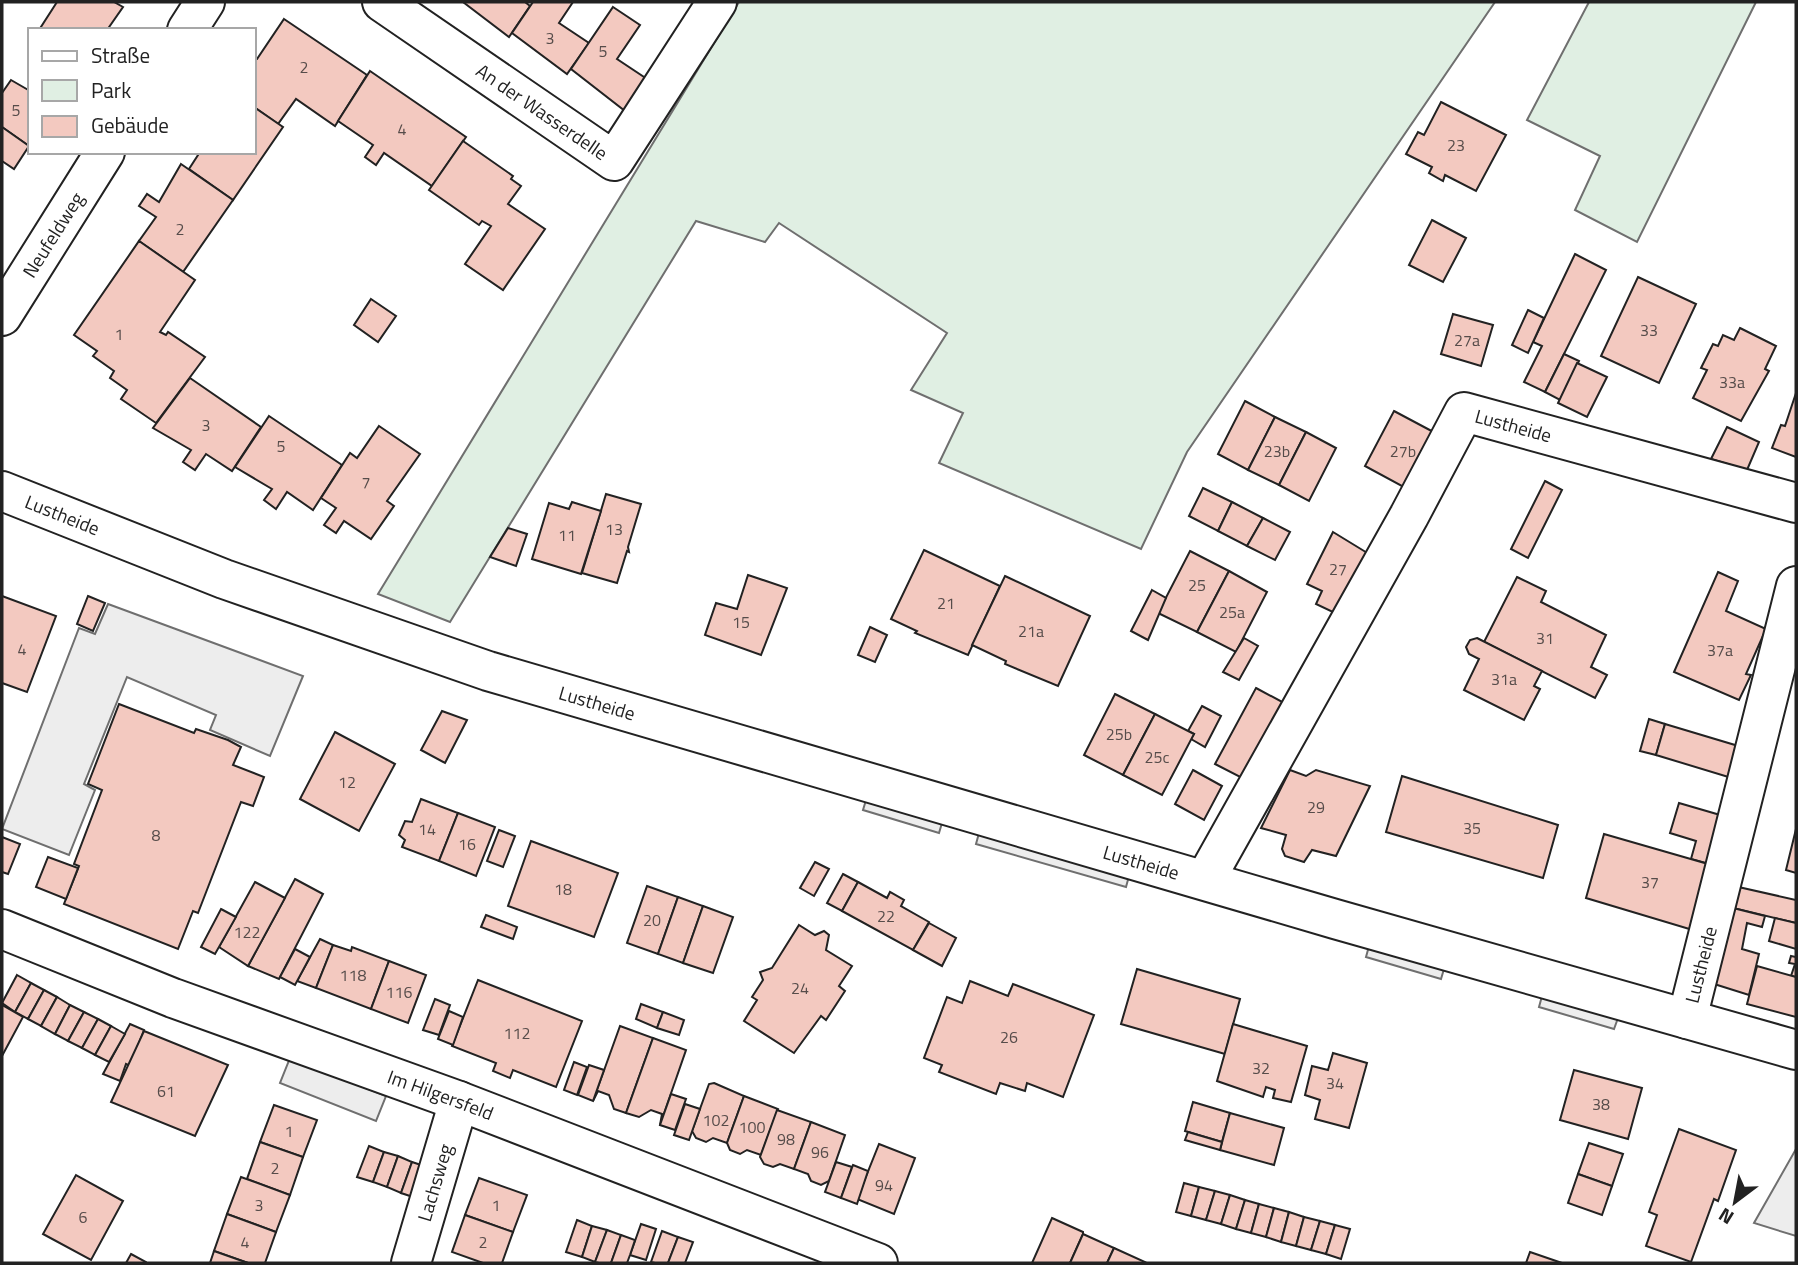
<svg xmlns="http://www.w3.org/2000/svg" width="1798" height="1265" viewBox="0 0 1798 1265" font-family="'Titillium Web',sans-serif">
<style>
.green{fill:#e0efe3;stroke:#6f6f6f;stroke-width:2}
.parking{fill:#ededed;stroke:#6f6f6f;stroke-width:2}
.building{fill:#f3c9c0;stroke:#222;stroke-width:2}
.lines{fill:none;stroke-linecap:round;stroke-linejoin:round}
.minor-casing{stroke:#222;stroke-width:42}
.major-casing{stroke:#222;stroke-width:42}
.minor{stroke:#fff;stroke-width:38}
.major{stroke:#fff;stroke-width:38}
.labels{text-anchor:middle;stroke-width:5;stroke-linejoin:round;paint-order:stroke}
.number-label{font-size:16px;fill:#564c4a}
.street-label{font-size:19px;fill:#222;stroke:#fff}
</style>
<rect width="100%" height="100%" fill="#fff"/>
<g class="green">
<path d="M739,2H1495L1187,452L1141,549L939,463L963,413L911,390L947,333L779,223L765,242L696,221L450,622L378,594Z"/>
<path d="M1589,2H1756L1637,242L1575,210L1600,156L1527,120Z"/>
</g>
<g class="parking">
<path d="M108,604L303,676L270,756L210,730L216,715L127,677L84,784L95,790L69,855L2,829L79,628L95,634Z"/>
<path d="M866,800L942,823L939,833L863,810Z"/>
<path d="M979,833L1129,876L1126,887L976,844Z"/>
<path d="M1369,946L1444,969L1441,979L1366,957Z"/>
<path d="M1542,996L1618,1018L1614,1029L1539,1007Z"/>
<path d="M290,1058L386,1096L376,1121L280,1083Z"/>
<path d="M1796,1149V1236L1754,1223Z"/>
</g>
<g class="building">
<path d="M57,2H114L123,7L107,30H39Z"/>
<path d="M463,2H525L530,6L509,37Z"/>
<path d="M533,2H573L559,23L589,43L567,74L512,33Z"/>
<path d="M613,7L640,25L617,59L647,79L625,111L571,69Z"/>
<path d="M284,19L367,75L335,126L296,99L278,124L254,107V59H257Z"/>
<path d="M370,71L466,137L432,186L384,153L376,165L365,157L373,145L338,121Z"/>
<path d="M11,80L30,91L29,146L2,127V93Z"/>
<path d="M1441,102L1506,135L1476,191L1445,175L1443,181L1429,173L1432,167L1406,154L1418,132L1424,135Z"/>
<path d="M254,107L283,127L233,200L189,169L200,152H254Z"/>
<path d="M2,127L29,146L14,169L2,161Z"/>
<path d="M463,141L513,176L511,179L521,186L508,204L545,229L503,290L465,264L491,226L482,221L479,225L429,190Z"/>
<path d="M181,164L233,200L183,272L139,241L156,217L139,206L147,194L159,202Z"/>
<path d="M1432,220L1466,238L1443,282L1409,265Z"/>
<path d="M139,241L195,280L160,332L166,335L168,332L205,357L156,423L121,399L127,390L110,378L114,371L93,356L97,351L74,335Z"/>
<path d="M1575,254L1606,270L1545,392L1524,382L1542,346L1533,342Z"/>
<path d="M1638,277L1696,304L1659,383L1601,356Z"/>
<path d="M371,299L396,316L378,342L354,325Z"/>
<path d="M1528,310L1544,318L1528,353L1512,345Z"/>
<path d="M1453,314L1493,325L1481,366L1441,354Z"/>
<path d="M1740,328L1776,346L1765,369L1769,371L1741,421L1693,398L1707,370L1701,368L1713,344L1718,346L1723,335L1734,340Z"/>
<path d="M1564,354L1579,361L1560,400L1545,392Z"/>
<path d="M1577,363L1607,377L1587,417L1558,403Z"/>
<path d="M190,378L261,427L232,471L206,454L195,470L183,462L191,450L153,428Z"/>
<path d="M1796,393V457L1772,448L1781,425L1785,426Z"/>
<path d="M1245,401L1275,417L1248,470L1218,454Z"/>
<path d="M1394,411L1441,436L1411,491L1365,466Z"/>
<path d="M269,416L342,465L313,510L287,492L276,509L264,500L272,489L235,467Z"/>
<path d="M1275,417L1306,432L1279,485L1248,470Z"/>
<path d="M379,426L420,454L387,501L394,506L371,539L344,521L336,533L324,525L336,508L321,498L350,453L357,458Z"/>
<path d="M1727,427L1759,442L1747,470L1711,459Z"/>
<path d="M1306,432L1336,448L1309,501L1279,485Z"/>
<path d="M1545,481L1562,490L1528,558L1511,549Z"/>
<path d="M1203,488L1232,502L1218,531L1189,516Z"/>
<path d="M606,494L641,504L628,547L629,552L627,551L617,583L582,573Z"/>
<path d="M572,502L601,511L581,574L532,559L549,503L569,509Z"/>
<path d="M1232,502L1263,518L1247,546L1218,531Z"/>
<path d="M1263,518L1290,532L1275,560L1247,546Z"/>
<path d="M508,528L527,534L516,566L490,557Z"/>
<path d="M1333,532L1369,554L1337,614L1316,604L1322,591L1307,584Z"/>
<path d="M924,550L1000,586L968,655L915,633L917,631L891,619Z"/>
<path d="M1190,551L1229,571L1197,632L1158,613Z"/>
<path d="M1229,571L1267,592L1236,652L1197,632Z"/>
<path d="M1718,572L1738,581L1726,611L1766,629L1746,674L1751,675L1739,700L1674,672Z"/>
<path d="M748,575L787,588L761,655L705,635L716,603L737,609Z"/>
<path d="M1005,576L1090,616L1058,686L1005,664L1006,661L972,645Z"/>
<path d="M1517,577L1546,591L1541,602L1606,635L1591,667L1607,675L1595,698L1484,642Z"/>
<path d="M1152,590L1166,598L1148,640L1131,631Z"/>
<path d="M2,596L56,616L27,692L2,683Z"/>
<path d="M88,596L105,603L93,631L77,624Z"/>
<path d="M870,627L887,635L875,662L858,655Z"/>
<path d="M1244,638L1258,646L1239,680L1223,672Z"/>
<path d="M1477,638L1542,671L1534,686L1540,689L1524,720L1464,690L1479,659L1469,654L1466,647L1470,640Z"/>
<path d="M1256,688L1286,704L1246,780L1215,764Z"/>
<path d="M1115,694L1155,714L1123,775L1084,755Z"/>
<path d="M119,704L194,733L196,729L228,740L241,747L233,765L264,777L253,806L241,802L198,913L193,911L178,949L64,904L79,866L74,864L102,790L88,784Z"/>
<path d="M1202,706L1221,716L1205,747L1191,739L1194,734L1188,731Z"/>
<path d="M442,711L467,720L445,763L421,750Z"/>
<path d="M1155,714L1194,734L1162,795L1123,775Z"/>
<path d="M1649,719L1665,724L1656,755L1640,751Z"/>
<path d="M1665,724L1745,748L1735,779L1656,755Z"/>
<path d="M335,732L395,764L359,831L300,799Z"/>
<path d="M1193,770L1222,786L1204,820L1175,804Z"/>
<path d="M1290,770L1306,776L1316,770L1370,786L1336,856L1312,850L1304,862L1285,856L1282,849L1286,835L1261,828Z"/>
<path d="M1402,776L1558,825L1543,878L1386,832Z"/>
<path d="M421,799L458,813L439,861L402,847L405,840L399,835L405,821L412,822Z"/>
<path d="M1679,803L1727,817L1713,865L1691,859L1696,841L1670,833Z"/>
<path d="M458,813L495,827L476,876L439,861Z"/>
<path d="M1796,829V873L1786,870Z"/>
<path d="M499,830L515,836L503,867L487,861Z"/>
<path d="M1604,834L1715,866L1696,931L1586,898Z"/>
<path d="M2,837L20,844L8,874L2,872Z"/>
<path d="M531,841L618,873L594,937L508,906Z"/>
<path d="M48,857L78,868L66,899L36,887Z"/>
<path d="M815,862L829,869L814,896L800,888Z"/>
<path d="M843,874L858,882L842,911L827,903Z"/>
<path d="M295,879L323,894L279,979L248,966Z"/>
<path d="M255,882L285,898L248,966L219,947Z"/>
<path d="M858,882L887,898L890,892L904,900L901,906L929,922L913,950L842,911Z"/>
<path d="M647,886L678,897L658,954L627,943Z"/>
<path d="M1734,886L1796,900V923L1729,907Z"/>
<path d="M678,897L703,906L683,963L658,954Z"/>
<path d="M703,906L733,917L713,973L683,963Z"/>
<path d="M1729,907L1765,916L1762,927L1747,923L1742,949L1759,954L1749,995L1711,983Z"/>
<path d="M221,909L236,917L215,954L201,947Z"/>
<path d="M486,915L517,927L513,939L481,927Z"/>
<path d="M1775,918L1796,923V949L1769,941Z"/>
<path d="M929,923L956,938L942,966L913,950Z"/>
<path d="M799,925L815,935L824,931L829,935L826,950L852,966L839,986L845,991L826,1020L821,1016L794,1053L744,1021L757,1000L752,997L763,980L760,972L772,968Z"/>
<path d="M320,939L333,945L316,988L297,981Z"/>
<path d="M333,945L351,951L352,947L389,961L371,1009L316,988Z"/>
<path d="M295,949L310,957L295,985L280,977Z"/>
<path d="M1791,956L1796,957V977L1791,976L1795,964L1789,963Z"/>
<path d="M389,961L426,975L408,1023L371,1009Z"/>
<path d="M1757,966L1796,977V1017L1747,1004Z"/>
<path d="M1137,969L1240,999L1225,1054L1121,1024Z"/>
<path d="M17,975L31,983L15,1012L2,1003Z"/>
<path d="M478,980L582,1021L556,1087L513,1070L510,1078L493,1071L496,1063L452,1046Z"/>
<path d="M970,981L1008,996L1013,984L1094,1015L1063,1097L1027,1083L1025,1091L1000,1083L996,1094L939,1072L942,1065L924,1058L947,997L962,1003Z"/>
<path d="M31,983L44,990L28,1019L15,1012Z"/>
<path d="M44,990L57,997L41,1026L28,1019Z"/>
<path d="M57,997L70,1005L55,1034L41,1026Z"/>
<path d="M435,999L450,1005L439,1035L423,1030Z"/>
<path d="M641,1004L663,1012L657,1028L636,1019Z"/>
<path d="M2,1005L23,1017L2,1056Z"/>
<path d="M70,1005L84,1012L68,1041L55,1034Z"/>
<path d="M449,1011L463,1017L453,1045L438,1039Z"/>
<path d="M84,1012L98,1019L82,1048L68,1041Z"/>
<path d="M663,1012L684,1020L679,1035L657,1028Z"/>
<path d="M98,1019L111,1026L95,1055L82,1048Z"/>
<path d="M130,1024L144,1030L130,1066L126,1064L120,1081L103,1074Z"/>
<path d="M1233,1024L1307,1046L1291,1102L1273,1098L1275,1090L1266,1087L1263,1097L1217,1081Z"/>
<path d="M111,1026L125,1034L109,1062L95,1055Z"/>
<path d="M620,1026L653,1038L626,1113L614,1109L609,1095L598,1091L593,1101Z"/>
<path d="M144,1031L228,1065L195,1136L111,1102Z"/>
<path d="M653,1038L686,1050L660,1125L662,1114L651,1110L639,1117L626,1113Z"/>
<path d="M1333,1053L1367,1063L1349,1128L1315,1119L1320,1100L1305,1095L1312,1066L1328,1070Z"/>
<path d="M574,1062L587,1067L577,1095L564,1090Z"/>
<path d="M589,1065L604,1070L593,1101L578,1095Z"/>
<path d="M1574,1070L1642,1088L1628,1139L1560,1120Z"/>
<path d="M714,1083L744,1096L727,1143L713,1138L706,1142L696,1138L692,1131L709,1084Z"/>
<path d="M671,1094L686,1099L675,1130L660,1125Z"/>
<path d="M744,1096L778,1109L761,1155L747,1150L740,1154L730,1150L727,1143Z"/>
<path d="M1193,1102L1230,1113L1222,1142L1185,1131Z"/>
<path d="M685,1104L700,1109L689,1140L674,1135Z"/>
<path d="M274,1105L317,1120L303,1157L260,1142Z"/>
<path d="M777,1110L811,1122L794,1169L780,1164L773,1167L764,1164L760,1157Z"/>
<path d="M1230,1113L1284,1128L1274,1165L1220,1150Z"/>
<path d="M811,1122L845,1135L829,1181L821,1185L811,1181L808,1174L794,1169Z"/>
<path d="M1679,1129L1736,1150L1718,1201L1714,1199L1691,1262L1646,1246L1657,1215L1649,1212Z"/>
<path d="M1188,1132L1222,1142L1220,1150L1185,1140Z"/>
<path d="M260,1142L303,1157L290,1195L247,1179Z"/>
<path d="M1589,1143L1623,1154L1612,1186L1578,1174Z"/>
<path d="M879,1144L915,1158L894,1214L857,1199Z"/>
<path d="M369,1146L384,1152L373,1182L357,1177Z"/>
<path d="M384,1152L398,1156L387,1187L373,1182Z"/>
<path d="M398,1156L412,1162L401,1193L387,1187Z"/>
<path d="M412,1162L427,1167L416,1198L401,1193Z"/>
<path d="M836,1162L852,1167L841,1198L825,1192Z"/>
<path d="M853,1165L868,1171L857,1204L841,1198Z"/>
<path d="M1578,1174L1612,1186L1602,1215L1568,1203Z"/>
<path d="M76,1175L123,1201L91,1260L43,1234Z"/>
<path d="M241,1177L290,1195L276,1232L227,1214Z"/>
<path d="M479,1178L527,1195L513,1232L465,1215Z"/>
<path d="M1184,1183L1199,1187L1191,1216L1176,1212Z"/>
<path d="M1199,1187L1215,1191L1206,1220L1191,1216Z"/>
<path d="M1215,1191L1230,1195L1221,1224L1206,1220Z"/>
<path d="M1230,1195L1245,1200L1236,1229L1221,1224Z"/>
<path d="M1245,1200L1259,1204L1251,1233L1236,1229Z"/>
<path d="M1259,1204L1274,1208L1266,1237L1251,1233Z"/>
<path d="M1274,1208L1289,1212L1281,1242L1266,1237Z"/>
<path d="M1289,1212L1304,1217L1296,1246L1281,1242Z"/>
<path d="M227,1214L276,1232L265,1263H248L214,1251Z"/>
<path d="M465,1215L513,1232L502,1263H483L452,1252Z"/>
<path d="M1304,1217L1320,1221L1311,1250L1296,1246Z"/>
<path d="M1052,1218L1083,1232V1234L1070,1263H1032Z"/>
<path d="M577,1220L592,1226L582,1257L566,1252Z"/>
<path d="M1320,1221L1335,1225L1326,1254L1311,1250Z"/>
<path d="M641,1224L656,1229L646,1260L630,1255Z"/>
<path d="M1335,1225L1350,1229L1341,1259L1326,1254Z"/>
<path d="M592,1226L607,1230L595,1262L582,1257Z"/>
<path d="M607,1230L621,1235L611,1263H599L595,1262Z"/>
<path d="M662,1231L678,1237L668,1263H655L651,1262Z"/>
<path d="M1083,1234L1114,1248L1107,1263H1070Z"/>
<path d="M621,1235L635,1240L630,1255L627,1263H611Z"/>
<path d="M678,1237L693,1242L685,1263H668Z"/>
<path d="M1114,1248L1145,1262L1144,1263H1107Z"/>
<path d="M214,1251L248,1263H210Z"/>
<path d="M1530,1252L1562,1263H1526Z"/>
<path d="M131,1254L146,1262V1263H126Z"/>
</g>
<g class="lines">
<defs>
<g id="minor">
<path id="s1" d="M382,2L614,161L717,2"/>
<path id="s2" d="M1205,880L1409,516L1464,412L1796,503"/>
<path id="s3" d="M2,929L173,998L459,1101L878,1263"/>
<path id="s4" d="M1687,1019L1796,586"/>
<path id="s5" d="M411,1263L459,1101"/>
</g>
<g id="major">
<path d="M187,30L205,2"/>
<path id="s6" d="M2,316L105,152"/>
<path id="s7" d="M2,491L224,579L488,671L1335,919L1796,1050"/>
</g>
</defs>
<use href="#minor" class="minor-casing"/>
<use href="#major" class="major-casing"/>
<use href="#minor" class="minor"/>
<use href="#major" class="major"/>
</g>
<g class="labels">
<g class="number-label">
<text x="550" y="44">3</text>
<text x="603" y="57">5</text>
<text x="304" y="73">2</text>
<text x="16" y="116">5</text>
<text x="402" y="135">4</text>
<text x="1456" y="151">23</text>
<text x="180" y="235">2</text>
<text x="1649" y="336">33</text>
<text x="119" y="340">1</text>
<text x="1467" y="346">27a</text>
<text x="1732" y="388">33a</text>
<text x="206" y="431">3</text>
<text x="281" y="452">5</text>
<text x="1277" y="457">23b</text>
<text x="1403" y="457">27b</text>
<text x="366" y="488">7</text>
<text x="614" y="535">13</text>
<text x="567" y="541">11</text>
<text x="1338" y="575">27</text>
<text x="1197" y="591">25</text>
<text x="946" y="609">21</text>
<text x="1232" y="618">25a</text>
<text x="741" y="628">15</text>
<text x="1031" y="637">21a</text>
<text x="1545" y="644">31</text>
<text x="22" y="655">4</text>
<text x="1720" y="656">37a</text>
<text x="1504" y="685">31a</text>
<text x="1119" y="740">25b</text>
<text x="1157" y="763">25c</text>
<text x="347" y="788">12</text>
<text x="1316" y="813">29</text>
<text x="1472" y="834">35</text>
<text x="427" y="835">14</text>
<text x="156" y="841">8</text>
<text x="467" y="850">16</text>
<text x="1650" y="888">37</text>
<text x="563" y="895">18</text>
<text x="886" y="922">22</text>
<text x="652" y="926">20</text>
<text x="247" y="938">122</text>
<text x="353" y="981">118</text>
<text x="800" y="994">24</text>
<text x="399" y="998">116</text>
<text x="517" y="1039">112</text>
<text x="1009" y="1043">26</text>
<text x="1261" y="1074">32</text>
<text x="1335" y="1089">34</text>
<text x="166" y="1097">61</text>
<text x="1601" y="1110">38</text>
<text x="716" y="1126">102</text>
<text x="752" y="1133">100</text>
<text x="289" y="1137">1</text>
<text x="786" y="1145">98</text>
<text x="820" y="1158">96</text>
<text x="275" y="1174">2</text>
<text x="884" y="1191">94</text>
<text x="259" y="1211">3</text>
<text x="496" y="1211">1</text>
<text x="83" y="1223">6</text>
<text x="245" y="1248">4</text>
<text x="483" y="1248">2</text>
</g>
<g class="street-label">
<text dy="7" stroke="none"><textPath href="#s1" startOffset="194">An der Wasserdelle</textPath></text>
<text dy="7" stroke="none"><textPath href="#s6" startOffset="96">Neufeldweg</textPath></text>
<text dy="7" stroke="none"><textPath href="#s2" startOffset="586">Lustheide</textPath></text>
<text dy="7" stroke="none"><textPath href="#s7" startOffset="65">Lustheide</textPath></text>
<text dy="7" stroke="none"><textPath href="#s7" startOffset="632">Lustheide</textPath></text>
<text dy="7" stroke="none"><textPath href="#s7" startOffset="1199">Lustheide</textPath></text>
<text dy="7" stroke="none"><textPath href="#s4" startOffset="56">Lustheide</textPath></text>
<text dy="7" stroke="none"><textPath href="#s3" startOffset="469">Im Hilgersfeld</textPath></text>
<text dy="7" stroke="none"><textPath href="#s5" startOffset="84">Lachsweg</textPath></text>
</g>
</g>
<rect width="1798" height="1265" fill="none" stroke="#222222" stroke-width="7"/>
<rect x="28" y="28" width="228" height="126" fill="#ffffff" stroke="#a7a7a7" stroke-width="2"/>
<rect x="42" y="51" width="35" height="10" fill="#ffffff" stroke="#a7a7a7" stroke-width="2"/>
<text x="91" y="63" font-size="21" fill="#222222">Straße</text>
<rect x="42" y="80" width="35" height="21" fill="#e0efe3" stroke="#a7a7a7" stroke-width="2"/>
<text x="91" y="98" font-size="21" fill="#222222">Park</text>
<rect x="42" y="116" width="35" height="21" fill="#f3c9c0" stroke="#a7a7a7" stroke-width="2"/>
<text x="91" y="133" font-size="21" fill="#222222">Gebäude</text>
<g transform="translate(1735 1202) rotate(212)" stroke="#ffffff" stroke-width="5" paint-order="stroke">
<path d="M0-5L12 26L0 18L-12 26Z" fill="#222222"/>
<text y="-10" font-size="19" font-weight="bold" text-anchor="middle" fill="#222222">N</text>
</g>
</svg>
